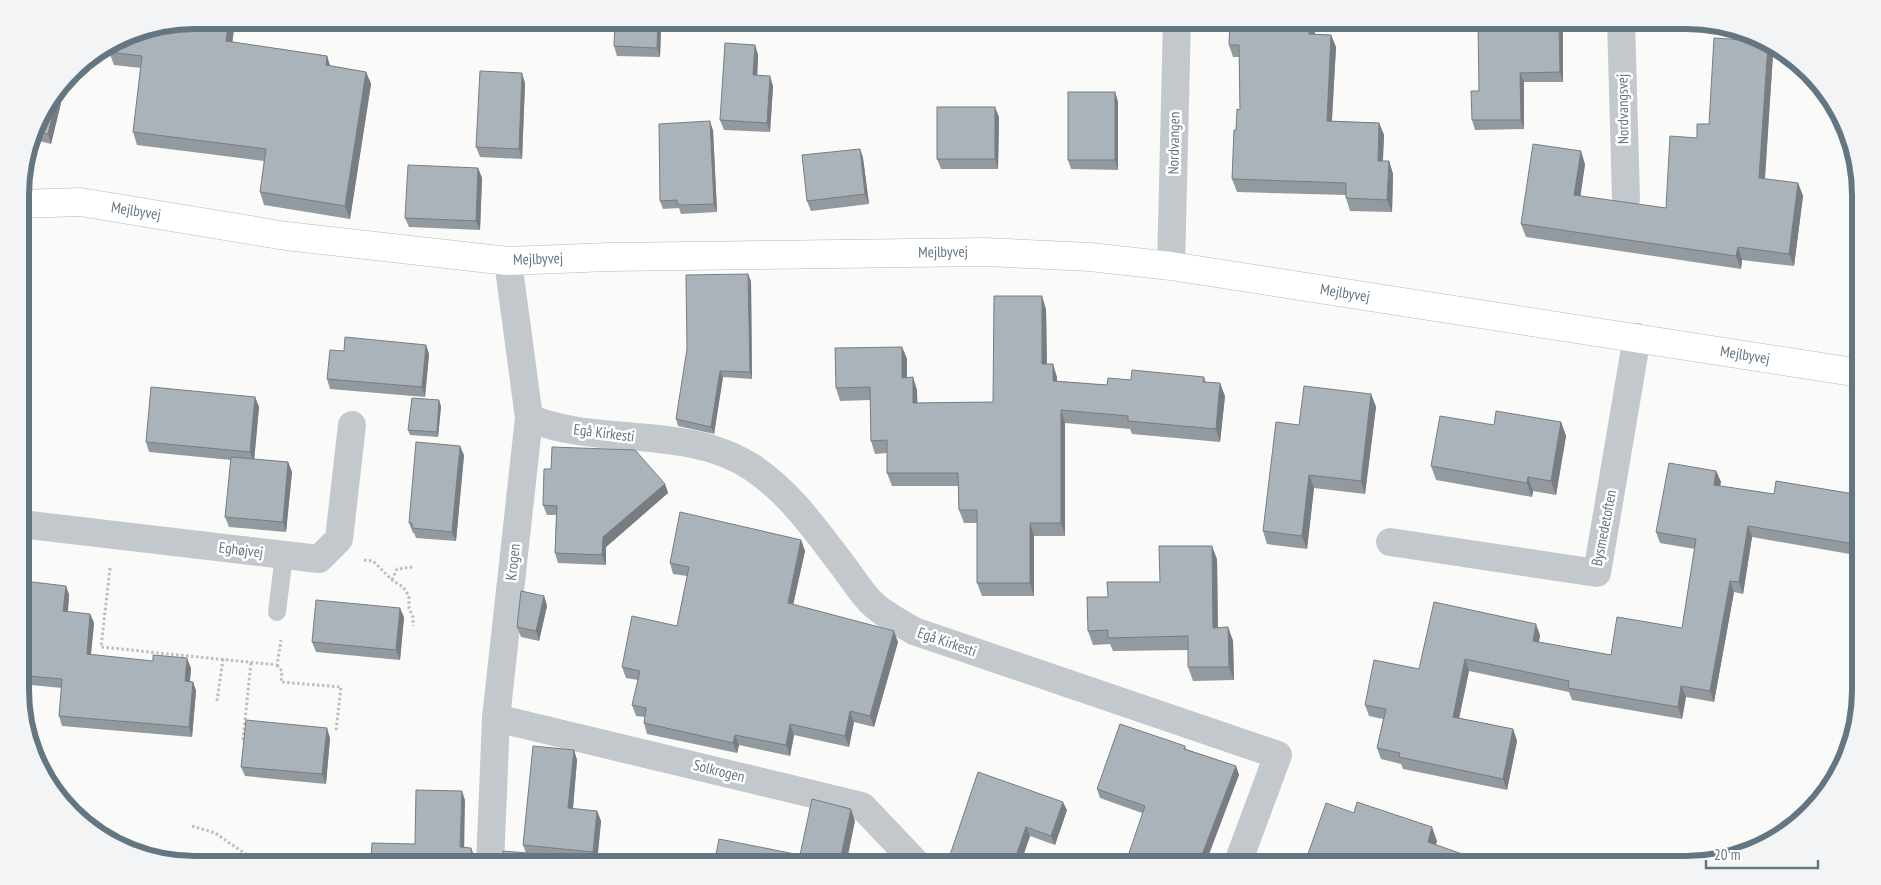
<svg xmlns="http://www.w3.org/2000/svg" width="1881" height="885" viewBox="0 0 1881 885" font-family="'PT Sans Narrow',sans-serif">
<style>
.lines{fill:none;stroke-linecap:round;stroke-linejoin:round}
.secondary-casing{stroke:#b3babf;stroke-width:29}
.path{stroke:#bbbfc2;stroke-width:3;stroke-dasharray:2.5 2.5;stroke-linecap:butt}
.lane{stroke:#c3c8cc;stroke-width:18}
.street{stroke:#c3c8cc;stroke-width:28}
.secondary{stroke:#fff;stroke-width:28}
.wall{fill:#929a9f}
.shaded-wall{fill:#777d82}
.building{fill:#aab3b9;stroke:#777d82}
.labels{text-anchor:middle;stroke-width:5;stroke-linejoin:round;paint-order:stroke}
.street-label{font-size:15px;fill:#657683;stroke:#fff}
.rim{fill:none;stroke:#657683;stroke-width:6}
</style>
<rect width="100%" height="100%" fill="#fafaf8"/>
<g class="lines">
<defs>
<path id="secondary" d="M20,204L80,202L286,236L508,261L609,257L985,252L1090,257L1171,266L1860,373"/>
</defs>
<use href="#secondary" class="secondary-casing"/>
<g class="path">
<path d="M364,560L373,561L392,580L403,587L409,596V608L413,617V626"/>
<path d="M110,568L101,647L277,665L281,640"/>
<path d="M392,580L397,569L413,567"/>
<path d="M277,665L282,671L281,682L341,687L336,731"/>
<path d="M217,701L223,659"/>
<path d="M243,740L251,662"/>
<path d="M192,826L215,833L262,865"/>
</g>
<path class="lane" d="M277,612L284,555"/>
<g class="street">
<path d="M1621,20L1626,199"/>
<path d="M1171,266L1177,20"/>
<path d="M529,418C599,447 687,424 753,468C792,494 819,535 847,571C855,582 863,595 873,604C884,615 901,623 914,631L1278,755L1237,865"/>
<path d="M21,524L319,559L339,539L352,425"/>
<path d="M1390,542L1597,573L1637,337"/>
<path d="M496,718L862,806L918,865"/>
<path d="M490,865L496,718L529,418L508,261"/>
</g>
<use href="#secondary" class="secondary"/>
</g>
<g class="wall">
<path d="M194,20H235L232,42L327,56L330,66L366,72L371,84L350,219L264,205L260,192L264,161L137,145L133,132L141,68L114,65L109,52Z"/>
<path d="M615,20H690L689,30L661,29L660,57L617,56L614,46Z"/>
<path d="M962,20H1006V26H964Z"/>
<path d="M1230,20H1315V34L1331,35L1336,47L1332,121L1379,123L1384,135L1383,161H1389L1393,174L1392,212L1350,211L1346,198V195L1237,192L1232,179L1236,130L1240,110L1239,57H1233L1229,45Z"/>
<path d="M1563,33V82H1524V129L1475,130L1472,120L1479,91Z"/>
<path d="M1764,41L1770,46L1773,54L1765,179L1798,183L1803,196L1794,266L1742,260L1741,269L1526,237L1521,224L1585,164L1580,196L1666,208L1697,138L1709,124Z"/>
<path d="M755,45L758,55L757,75L773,86L770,132L724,130L720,120Z"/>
<path d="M525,83L522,159L480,157L476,147Z"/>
<path d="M1115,92L1118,102V170L1071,169L1068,160Z"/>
<path d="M61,103L51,144L32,139L38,117Z"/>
<path d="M999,117L998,169H941L937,159Z"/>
<path d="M713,130L717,212L681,214L679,208L663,209L660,201Z"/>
<path d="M860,149L863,158L869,204L811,211L807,201Z"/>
<path d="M478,168L482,178L480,230L409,227L405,218Z"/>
<path d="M751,281L752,379L723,377L714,434L678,426L676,419Z"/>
<path d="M1046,309L1047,364L1057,377V381L1107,385L1131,380L1204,377L1206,382L1225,396L1220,442L1132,434L1130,429L1065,423V536H1034V596H982L977,583V523H964L959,510L958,486H892L887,473V453L875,454L871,441L870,400L840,401L836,388L902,347L907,359V378L917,390V403L993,402Z"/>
<path d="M426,345L429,354L425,397L330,389L327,379L344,351Z"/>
<path d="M1371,394L1376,407L1365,494L1314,488L1307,549L1267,544L1263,531L1299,425Z"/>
<path d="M255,397L259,407L254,459L288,462L292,472L286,532L229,527L225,517L231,460L149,452L146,442Z"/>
<path d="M441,406L438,437L410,435L408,430Z"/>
<path d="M1561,422L1566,436L1556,495L1533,491L1532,497L1436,480L1431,466L1494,425Z"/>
<path d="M464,455L456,541L416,538L414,533H413L409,523Z"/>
<path d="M1716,471L1721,482L1720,486L1774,494L1860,495L1861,556L1752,537L1743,594L1734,592L1714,702L1686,697L1682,719L1572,700L1569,692L1469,671L1459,718L1513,729L1517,741L1507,790L1403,769L1401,764L1381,759L1377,748L1383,719L1369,716L1365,705L1419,669L1540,635L1539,642L1611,655L1682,628L1695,549L1660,543L1656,532Z"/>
<path d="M665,484L668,493L606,547V565L558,563L555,553L556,515H547L543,505Z"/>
<path d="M801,540L805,551L793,605L898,642L874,727L854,722L849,747L794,735L790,756L739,745L737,753L647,734L644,723L645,717L636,716L632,705L638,680L626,678L622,667L677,626L687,576L673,574L670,563Z"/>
<path d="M1217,559L1218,628L1228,627L1233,641L1234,680L1193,681L1188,667V650L1113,651L1110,644L1093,645L1088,631L1108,597L1160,582Z"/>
<path d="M66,586L69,595L68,612L90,614L94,623L91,654L191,668L190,681L193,682L196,691L192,737L62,726L59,716L62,688L31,685L28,676V674L21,673V615Z"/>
<path d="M544,596L547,606L539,641L521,637L517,627Z"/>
<path d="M404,617L400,660L316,652L312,642Z"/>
<path d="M330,738L326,784L245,776L241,767Z"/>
<path d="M1185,746L1186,749L1236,766L1239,775L1142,813L1100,798L1097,789Z"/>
<path d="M574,750L577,760L573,809L597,811L601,821L597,862L540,856L542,863V865H499L526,853L523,845Z"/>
<path d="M1067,810L1055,845L1030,836L1020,865H956L953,864L950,855Z"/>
</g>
<g class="shaded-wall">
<path d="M229,20H235L231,54L226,41Z"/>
<path d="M658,20L661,29L660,57L657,48Z"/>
<path d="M686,20H690L689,30Z"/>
<path d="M1310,20H1315L1314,46L1309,34Z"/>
<path d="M1559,23L1563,33V82L1560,72Z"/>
<path d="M1331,35L1336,47L1331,133L1327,121Z"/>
<path d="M1768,44L1770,46L1773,54L1764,191L1759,178Z"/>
<path d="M755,45L758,55L757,84L753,75Z"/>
<path d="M327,56L331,69L326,65Z"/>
<path d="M366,72L371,84L350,219L345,206Z"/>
<path d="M522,73L525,83L522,159L519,149Z"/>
<path d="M1520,73L1524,82V129L1521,120Z"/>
<path d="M770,76L773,86L770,132L767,123Z"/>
<path d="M1115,92L1118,102V170L1115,160Z"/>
<path d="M58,93L61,103L51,144L48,134Z"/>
<path d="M995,107L999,117L998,169L995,159Z"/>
<path d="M710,121L713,130L717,212L714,204Z"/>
<path d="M1379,123L1384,135L1382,173L1378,161Z"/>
<path d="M860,149L863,158L869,204L865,194Z"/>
<path d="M1581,151L1585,164L1579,207L1574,195Z"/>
<path d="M1389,161L1393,174L1392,212L1387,200Z"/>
<path d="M478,168L482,178L480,230L476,221Z"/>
<path d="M1798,183L1803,196L1794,266L1789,254Z"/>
<path d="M1738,247L1742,260L1741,269L1736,256Z"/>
<path d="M748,274L751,281L752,379L750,372Z"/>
<path d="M1042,296L1046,309L1047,377L1042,364Z"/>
<path d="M426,345L429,354L425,397L422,387Z"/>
<path d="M902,347L907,359V390L902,378Z"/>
<path d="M1053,364L1057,377V393L1053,381Z"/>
<path d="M720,371L723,377L714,434L711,427Z"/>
<path d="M913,377L917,390L918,415L913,403Z"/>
<path d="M1220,383L1225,396L1220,442L1216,429Z"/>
<path d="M1371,394L1376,407L1365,494L1361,481Z"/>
<path d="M255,397L259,407L254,462L250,452Z"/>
<path d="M439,400L441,406L438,437L437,432Z"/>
<path d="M1061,410L1065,423V536L1061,523Z"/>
<path d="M1561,422L1566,436L1556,495L1551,481Z"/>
<path d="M460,446L464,455L456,541L452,532Z"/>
<path d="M288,462L292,472L286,532L283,522Z"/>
<path d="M1716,471L1721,482L1718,496L1714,485Z"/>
<path d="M1309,475L1314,488L1307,549L1302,536Z"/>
<path d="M1528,477L1533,491L1532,497L1527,483Z"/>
<path d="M665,484L668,493L606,547V565L602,555L603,537Z"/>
<path d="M1030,523L1034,536V596L1030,583Z"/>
<path d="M1748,526L1752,537L1743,594L1739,582Z"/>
<path d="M801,540L805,551L791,614L788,603Z"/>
<path d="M1212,546L1217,559L1218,641L1213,628Z"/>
<path d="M1730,581L1734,592L1714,702L1710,691Z"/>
<path d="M66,586L69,595L67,621L63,611Z"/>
<path d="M544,596L547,606L539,641L536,631Z"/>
<path d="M400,608L404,617L400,660L396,650Z"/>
<path d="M90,614L94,623L90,663L87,654Z"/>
<path d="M1536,624L1540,635L1537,653L1533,641Z"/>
<path d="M1228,627L1233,641L1234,680L1229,667Z"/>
<path d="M894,631L898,642L874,727L870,716Z"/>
<path d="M187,658L191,668L189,691L185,681Z"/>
<path d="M1465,659L1469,671L1457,728L1453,717Z"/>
<path d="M193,682L196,691L192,737L189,727Z"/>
<path d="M1681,686L1686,697L1682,719L1678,707Z"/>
<path d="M850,711L854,722L849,747L845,736Z"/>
<path d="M790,724L794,735L790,756L786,745Z"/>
<path d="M327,728L330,738L326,784L322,774Z"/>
<path d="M1513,729L1517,741L1507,790L1503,779Z"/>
<path d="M735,735L739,745L737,753L733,743Z"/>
<path d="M574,750L577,760L572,818L568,808Z"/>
<path d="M1236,766L1239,775L1205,865H1198Z"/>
<path d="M462,791L465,800L464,856L460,847Z"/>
<path d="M1063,802L1067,810L1055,845L1051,836Z"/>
<path d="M851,809L855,821L846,865H839Z"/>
<path d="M597,811L601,821L597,862L593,852Z"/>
<path d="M1026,827L1030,836L1020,865H1013Z"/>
<path d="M1432,827L1437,841L1433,856L1428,842Z"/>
<path d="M471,848L475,857L476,865H474Z"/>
<path d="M539,854L542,863V865H538Z"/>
<path d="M1468,856L1472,865H1465Z"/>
</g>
<g class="building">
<path d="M194,20H229L226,41L327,56L326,65L366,72L345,206L260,192L266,149L133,132L142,56L109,52L110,44L128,33Z"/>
<path d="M615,20H658L657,48L614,46Z"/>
<path d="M1230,20H1310L1309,34L1331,35L1327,121L1379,123L1378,161H1389L1387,200L1346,198V183L1232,179L1234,130H1236L1237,109L1240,110L1239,45H1229Z"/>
<path d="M1559,23L1560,72L1520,73L1521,120H1472L1471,91H1479L1478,25Z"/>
<path d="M1714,38L1764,41L1768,44L1759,178L1798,183L1789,254L1738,247L1736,256L1521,224L1533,144L1581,151L1574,195L1666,208L1670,136L1697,138V124H1709Z"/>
<path d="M725,43L755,45L753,75L770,76L767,123L720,120Z"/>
<path d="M480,71L522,73L519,149L476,147Z"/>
<rect x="1068" y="92" width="47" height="68"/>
<path d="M57,93H58L48,134L34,131L38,117Z"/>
<rect x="937" y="107" width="58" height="52"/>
<path d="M710,121L714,204L678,205L677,200L660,201L659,124Z"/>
<path d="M860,149L865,194L807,201L802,155Z"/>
<path d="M408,165L478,168L476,221L405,218Z"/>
<path d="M748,274L750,372L720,371L711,427L676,419L687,349L686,275Z"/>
<path d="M994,296H1042V364H1053V381L1107,385L1108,378L1131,380L1132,370L1204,377L1203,382L1220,383L1216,429L1128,421V416L1061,410V523H1030V583H977V510H959L958,473H887V440L871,441L870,387L836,388L835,348L902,347V378L913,377V403L993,402Z"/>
<path d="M345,337L426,345L422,387L327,379L330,350L344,351Z"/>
<path d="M1304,386L1371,394L1361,481L1309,475L1302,536L1263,531L1276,422L1299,425Z"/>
<path d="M151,387L255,397L250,452L146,442Z"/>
<path d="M412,398L439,400L437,432L408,430Z"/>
<path d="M1496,411L1561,422L1551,481L1528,477L1527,483L1431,466L1440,416L1494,425Z"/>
<path d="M416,442L460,446L452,532L412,528V523H409Z"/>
<path d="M552,447L635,450L665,484L603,537L602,555L555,553L557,506L543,505L544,469H551Z"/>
<path d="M231,457L288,462L283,522L225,517Z"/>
<path d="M1669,463L1716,471L1714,485L1774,494L1776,481L1860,495V545L1748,526L1739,582L1730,581L1710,691L1681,686L1678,707L1568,688L1569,681L1465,659L1453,717L1513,729L1503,779L1399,757L1400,753L1377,748L1386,709L1365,705L1374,660L1419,669L1434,602L1536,624L1533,641L1611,655L1617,617L1682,628L1696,539L1656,532Z"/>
<path d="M680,512L801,540L788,603L894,631L870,716L850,711L845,736L790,724L786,745L735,735L733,743L644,723L646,708L632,705L640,671L622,667L632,616L677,626L689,567L670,563Z"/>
<path d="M1159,546H1212L1213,628L1228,627L1229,667H1188V636L1108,638V630L1088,631L1087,597H1108L1107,582H1160Z"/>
<path d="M24,581L66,586L63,611L90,614L87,654L153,661V655L187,658L185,681L193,682L189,727L59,716L62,679L28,676L29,665L21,664V615Z"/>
<path d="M521,591L544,596L536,631L517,627Z"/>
<path d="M316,600L400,608L396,650L312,642Z"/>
<path d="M246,720L327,728L322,774L241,767Z"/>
<path d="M1120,724L1185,746L1184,749L1236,766L1198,865H1125L1145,806L1097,789Z"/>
<path d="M533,746L574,750L568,808L597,811L593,852L523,845Z"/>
<path d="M978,772L1063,802L1051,836L1026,827L1013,865H978L950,855Z"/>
<path d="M416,790L462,791L460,847L471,848L473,864L474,865H371L372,843L415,844Z"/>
<path d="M812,799L851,809L839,865H714L719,839L800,855Z"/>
<path d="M1357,802L1432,827L1428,842L1468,856L1465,865H1308L1312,855L1308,854L1326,803L1354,813Z"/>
<path d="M503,851L539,854L538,865H499Z"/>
</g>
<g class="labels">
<g class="street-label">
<text transform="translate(1623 109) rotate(-91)" y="5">Nordvangsvej</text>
<text transform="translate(1174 143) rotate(-89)" y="5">Nordvangen</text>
<text transform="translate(136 211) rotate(9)" y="5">Mejlbyvej</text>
<text transform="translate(943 252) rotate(-1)" y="5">Mejlbyvej</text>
<text transform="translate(538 259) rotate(-2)" y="5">Mejlbyvej</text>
<text transform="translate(1345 293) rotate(9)" y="5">Mejlbyvej</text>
<text transform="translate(1745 355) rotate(9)" y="5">Mejlbyvej</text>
<text transform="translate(604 433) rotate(7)" y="5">Egå Kirkesti</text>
<text transform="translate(1604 528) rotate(-79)" y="5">Bysmedetoften</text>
<text transform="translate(241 550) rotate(7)" y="5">Eghøjvej</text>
<text transform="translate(513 562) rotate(-84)" y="5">Krogen</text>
<text transform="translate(947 642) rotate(19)" y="5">Egå Kirkesti</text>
<text transform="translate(719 771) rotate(14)" y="5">Solkrogen</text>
</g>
</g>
<path d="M0 0H1881V885H0ZM195 29H1686A166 166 0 0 1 1852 195V690A166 166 0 0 1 1686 856H195A166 166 0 0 1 29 690V195A166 166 0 0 1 195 29Z" fill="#f3f4f5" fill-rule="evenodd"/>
<path class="rim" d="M195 29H1686A166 166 0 0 1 1852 195V690A166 166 0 0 1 1686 856H195A166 166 0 0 1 29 690V195A166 166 0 0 1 195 29Z"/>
<path d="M1706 860v8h112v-8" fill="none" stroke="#657683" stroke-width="2.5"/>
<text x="1714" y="860" font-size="15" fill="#657683" stroke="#ffffff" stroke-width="4" paint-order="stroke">20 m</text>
</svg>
